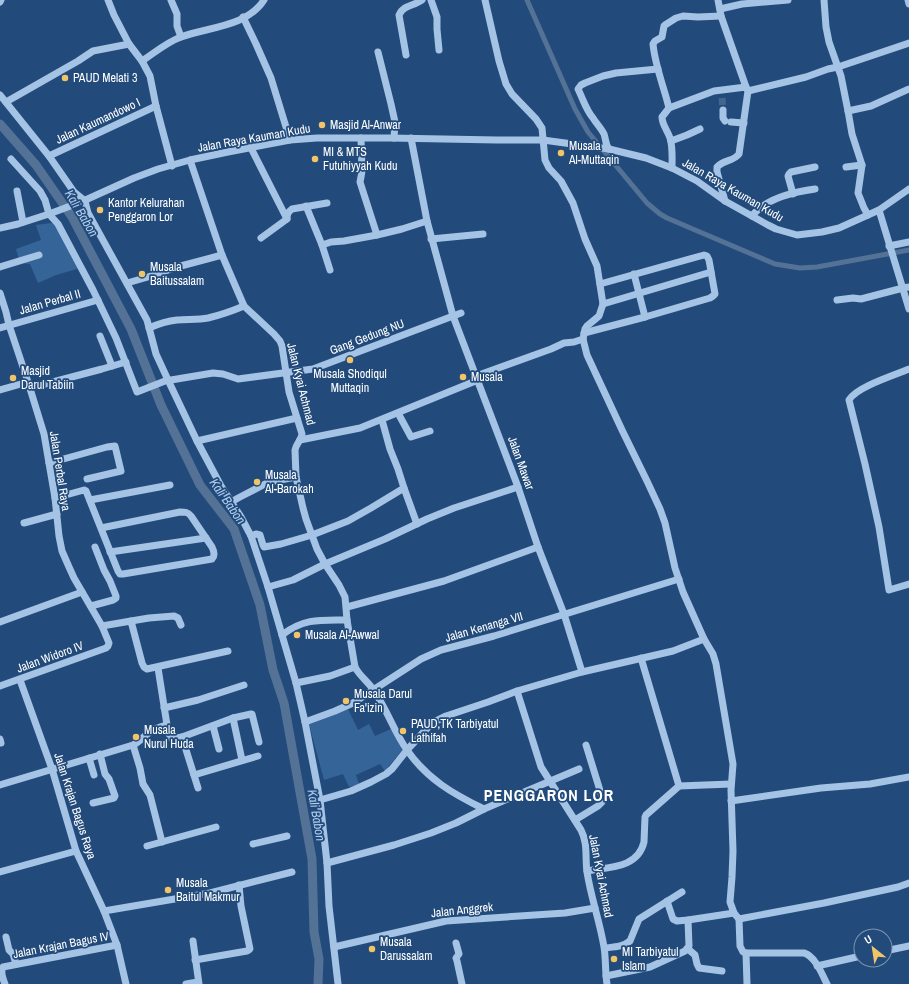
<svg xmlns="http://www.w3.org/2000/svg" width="909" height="984" viewBox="0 0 909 984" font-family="'Archivo Narrow',sans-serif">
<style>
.green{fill:#356598}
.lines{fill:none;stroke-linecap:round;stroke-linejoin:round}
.canal{stroke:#547296;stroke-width:5}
.river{stroke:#547296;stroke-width:9}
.minor-tunnel{stroke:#43668f;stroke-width:7;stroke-dasharray:7 3.5;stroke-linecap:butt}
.minor{stroke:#a4c3e5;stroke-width:7}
.poi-dot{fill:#f1c567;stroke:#224b7b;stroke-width:1.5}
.labels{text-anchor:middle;stroke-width:3.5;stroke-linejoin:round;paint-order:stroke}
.poi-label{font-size:12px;fill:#fff;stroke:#224b7b;text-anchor:start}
.street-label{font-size:12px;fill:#fff;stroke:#224b7b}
.water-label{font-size:13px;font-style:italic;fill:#b0cded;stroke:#224b7b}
.district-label{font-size:16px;font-weight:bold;letter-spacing:1px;fill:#fff;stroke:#224b7b}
</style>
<rect width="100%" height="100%" fill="#224b7b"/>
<g class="green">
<path d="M51,223L61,225L84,267L56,275L38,283L30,264L20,263L16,249L41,240L36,225Z"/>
<path d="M348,709L358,730L369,724L375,736L391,729L402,750L385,771L380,764L356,775L359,784L349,787L343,774L324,780L309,724Z"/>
</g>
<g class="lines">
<path class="canal" d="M527,0L575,109L588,132L647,203L660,214L667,218L775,264L800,268L817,267L909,250"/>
<path class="river" d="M0,124L36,165L72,217L131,329L161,405L200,485L234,529L260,605L273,670L284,703L312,859L314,932L319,959L318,984"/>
<path class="minor-tunnel" d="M722,98L723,110"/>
<g class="minor">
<path d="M108,0L114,15L129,44L142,61L150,76L156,106L172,166"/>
<path d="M171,0L177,14V26L181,37"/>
<path d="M431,0L437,17V29L439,50"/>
<path d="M485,0L499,61L506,84L512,94L536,119L542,128L545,160L549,168L561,181L573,203L585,239L597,266L603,304L599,316L587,326L585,329L583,339L587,355L622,430L647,481L660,509L665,523L675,568L683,592L704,639L713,654L716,664L733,764L731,790L733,851L732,877L730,902L734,913L739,919L740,946L743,952L746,953H804C815,956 822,974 827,984"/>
<path d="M824,0L826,27L829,42L841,76L848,111"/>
<path d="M908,0L909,4"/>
<path d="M0,2L1,0"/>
<path d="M720,9L742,4L788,0"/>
<path d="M721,16L746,87"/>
<path d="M243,17L256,44L271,78L290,140"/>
<path d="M378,52L391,104L395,122L394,138"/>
<path d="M406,55L399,15C403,5 414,6 422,0"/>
<path d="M142,61C154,53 167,42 181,37C208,27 247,27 264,0"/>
<path d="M748,91L806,77L828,69L838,67L909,43"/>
<path d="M0,95L49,156L74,192L85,201L88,213L147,320L156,354L168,380L197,441L221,486L241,517L251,536L268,587L296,683L305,722L320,800L327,863L329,906L338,984"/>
<path d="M6,102L78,61L93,51L129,44"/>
<path d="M669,108L714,91L746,87L748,91L739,154C733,162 724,159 717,167V172L725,201"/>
<path d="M723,110V118L725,121"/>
<path d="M731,122L744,123"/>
<path d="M361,138L362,171L361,177L360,182L377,235"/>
<path d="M411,138L427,221L453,316L518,487L538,547L564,614L582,672"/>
<path d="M671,141L687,135L700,129"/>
<path d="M251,148L287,219"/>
<path d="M609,149C605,144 606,139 604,134C601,128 596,123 593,118C586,110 583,99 578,89L581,85L585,83L603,76L616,73L658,69"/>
<path d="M49,156L156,106"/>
<path d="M11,159L40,191L45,200L49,214L58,224L93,290L116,338L137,392L165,381L213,373L223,374L238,379L313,369L461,313"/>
<path d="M190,160L222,255L244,306L274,334L280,341L282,346L289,392L302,434C301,441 296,444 295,450L296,477L303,508L306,519L317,549L325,564L339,585L345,597L347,620L355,667C360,677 369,682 374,691C387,709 394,732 407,750C427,779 453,794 484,809"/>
<path d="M846,167L862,165"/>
<path d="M672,168C672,158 673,148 670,138C668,131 662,125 662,117L669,108C664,87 655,66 653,44L655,41L662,37L664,26L665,25L676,18L683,16L698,17L721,16L718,0"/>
<path d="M17,191L23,222"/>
<path d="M793,194L788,176L789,174L791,172L815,167"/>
<path d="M306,206L322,245L331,242L344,241L377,235L402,229L427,221"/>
<path d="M879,210L909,309"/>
<path d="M868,215L864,208L858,193L862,165L852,134L848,111L871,106L909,89"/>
<path d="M752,216C766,198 793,192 815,189"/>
<path d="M0,228L18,224L49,214L81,202L134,178L158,169L190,160L228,152L290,140L317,138H390L497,140H543L609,149L646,158L672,168L697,181L725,201L768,225L776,229L797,235L822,232L839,228L879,210L909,189"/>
<path d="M261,238L287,219C287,214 288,212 292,209L327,203"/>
<path d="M431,239L483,234"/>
<path d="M322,245L330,270"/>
<path d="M889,246L909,242"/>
<path d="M0,267L39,255"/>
<path d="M634,274L645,317"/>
<path d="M127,283L148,277L177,267L222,255"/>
<path d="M0,293L6,312L9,325L28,382L44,434L55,498L59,536L62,551L69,567L74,578L102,626L109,643L108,646L106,648L0,686"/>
<path d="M837,300L853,298L861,299L903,288L909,287"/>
<path d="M603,304L711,272"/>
<path d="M0,328L98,300"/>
<path d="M149,328C158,324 167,321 177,320C187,319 198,320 208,318C221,315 232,311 244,306"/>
<path d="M584,333L645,317L710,298L713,296L715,294L709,260L707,256L704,255L600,284"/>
<path d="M100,336L112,366"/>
<path d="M909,369C895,375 856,387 849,400L865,464L879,527L889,590L909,584"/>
<path d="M476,376L551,349L564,343L574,342L583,339"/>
<path d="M30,388L102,369L126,362"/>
<path d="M0,390L28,382"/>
<path d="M398,413L411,437L430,431"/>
<path d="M300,440L360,428L478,380"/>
<path d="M197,441L297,418"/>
<path d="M49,463L107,447L115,446L121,471L87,479"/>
<path d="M404,488L417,524"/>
<path d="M55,498L84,490L86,491L118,571L120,574H123L212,559C215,556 214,551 212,547L191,516C188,512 185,512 180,512L101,528"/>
<path d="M90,500L170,485"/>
<path d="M231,502L240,497L269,482L296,477"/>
<path d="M24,523L57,514"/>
<path d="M251,536L256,534L260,535L263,545L264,547L281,544L312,535L348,521L371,508L404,488L398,469L390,449L382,420"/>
<path d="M110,552L206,538"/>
<path d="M268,587L293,580L325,564L385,539L427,519L454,508L518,487"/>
<path d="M91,606L113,600L116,598V596L110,581L104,570L95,547"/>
<path d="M347,607L444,581L538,547"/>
<path d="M131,621L149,618L174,616L178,618L181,625"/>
<path d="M0,622L82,592"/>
<path d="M102,626L131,621L142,663L144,667L147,669L228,651"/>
<path d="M282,635C304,618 321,620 347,620"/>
<path d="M641,658L679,786L731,784"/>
<path d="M158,668L167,725L169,734L172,739L182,737L233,718L251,714H252L259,742"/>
<path d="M20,680L52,769L76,851L104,911L117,945L126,984"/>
<path d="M296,683L330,676L355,667"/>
<path d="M517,691L541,767L581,830C588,843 585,858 587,872C591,898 600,922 604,947C606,959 605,972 607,984"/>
<path d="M164,708L198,700L244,685"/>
<path d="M233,718L242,760"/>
<path d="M305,722L335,711L353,703L421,659L441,650L494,636L679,579"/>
<path d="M213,726L219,749"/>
<path d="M182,737L198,788"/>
<path d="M0,739L1,743"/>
<path d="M133,745L140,768L143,784L150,795L162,842"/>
<path d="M89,758L94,775"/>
<path d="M194,775L258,756"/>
<path d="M0,785L133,745C138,743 141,739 146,735C152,730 159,727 167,725"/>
<path d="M320,800L351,791L371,782L386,774L392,769L407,750L432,723L446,716L488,702L517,691L582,672L673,651L704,639"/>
<path d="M731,801L821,788L870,784L909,777"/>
<path d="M93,803L114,798L115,796L109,779L105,774L100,754"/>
<path d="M575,820L598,806L602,802V797L586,745"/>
<path d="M253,844L287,836"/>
<path d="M147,846L216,827"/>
<path d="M327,863L394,845L431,833L456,823L484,809L579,769"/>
<path d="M587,871C610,867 638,868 644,842L645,817L646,815L679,786"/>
<path d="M0,872L76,851"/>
<path d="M667,901L673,919L677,921L688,920L734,913"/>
<path d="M104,911L210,893L292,872"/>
<path d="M739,919L824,903L898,887L909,883"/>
<path d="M6,937L9,950L13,954L16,964"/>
<path d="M193,941L199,984"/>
<path d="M456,943L459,954L456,958L457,961L462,984"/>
<path d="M334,947L446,921L565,913L595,908"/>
<path d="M605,948C614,947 623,947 630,941L639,919L682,892"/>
<path d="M688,949L695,955L697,964L699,968L722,971"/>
<path d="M885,951L909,946"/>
<path d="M746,953L747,984"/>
<path d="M195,960L247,951L250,949L241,906L239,885"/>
<path d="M817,966L861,956"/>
<path d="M606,976L650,967L685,951L689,946L688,920"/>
<path d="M5,984C3,979 0,972 3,967L117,945"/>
<path d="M186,984L198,982"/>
</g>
</g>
<g class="poi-dot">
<circle cx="65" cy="78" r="4"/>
<circle cx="322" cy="125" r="4"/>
<circle cx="561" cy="153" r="4"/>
<circle cx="315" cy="159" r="4"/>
<circle cx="100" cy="210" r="4"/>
<circle cx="142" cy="274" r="4"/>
<circle cx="350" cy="360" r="4"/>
<circle cx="463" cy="377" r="4"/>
<circle cx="13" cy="378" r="4"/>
<circle cx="257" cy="482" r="4"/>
<circle cx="297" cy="635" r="4"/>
<circle cx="346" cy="701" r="4"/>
<circle cx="403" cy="731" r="4"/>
<circle cx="136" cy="737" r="4"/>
<circle cx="168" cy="890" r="4"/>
<circle cx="372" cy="949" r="4"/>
<circle cx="614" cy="959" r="4"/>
</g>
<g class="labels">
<g class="poi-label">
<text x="73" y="82">PAUD Melati 3</text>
<text x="330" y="129">Masjid Al-Anwar</text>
<text x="569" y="150">Musala<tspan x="569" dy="14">Al-Muttaqin</tspan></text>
<text x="323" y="156">MI &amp; MTS<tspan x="323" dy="14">Futuhiyyah Kudu</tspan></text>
<text x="108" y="207">Kantor Kelurahan<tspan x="108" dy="14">Penggaron Lor</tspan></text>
<text x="150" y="271">Musala<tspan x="150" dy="14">Baitussalam</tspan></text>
<text x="21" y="375">Masjid<tspan x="21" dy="14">Darul Tabiin</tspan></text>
<text x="350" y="378" text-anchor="middle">Musala Shodiqul<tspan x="350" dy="14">Muttaqin</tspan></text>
<text x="471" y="381">Musala</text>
<text x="265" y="479">Musala<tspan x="265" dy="14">Al-Barokah</tspan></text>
<text x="305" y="639">Musala Al-Awwal</text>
<text x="354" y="698">Musala Darul<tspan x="354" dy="14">Fa'izin</tspan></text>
<text x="411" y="728">PAUD,TK Tarbiyatul<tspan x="411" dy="14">Lathifah</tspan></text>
<text x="144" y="734">Musala<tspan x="144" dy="14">Nurul Huda</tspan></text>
<text x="176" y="887">Musala<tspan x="176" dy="14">Baitul Makmur</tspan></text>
<text x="380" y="946">Musala<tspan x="380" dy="14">Darussalam</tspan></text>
<text x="622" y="956">MI Tarbiyatul<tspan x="622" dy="14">Islam</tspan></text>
</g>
<g class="street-label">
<text transform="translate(98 121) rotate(-25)" y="4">Jalan Kaumandowo I</text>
<text transform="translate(254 138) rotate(-10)" y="4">Jalan Raya Kauman Kudu</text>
<text transform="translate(733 190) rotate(30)" y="4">Jalan Raya Kauman Kudu</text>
<text transform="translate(50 302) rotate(-16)" y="4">Jalan Perbal II</text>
<text transform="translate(367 337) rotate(-21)" y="4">Gang Gedung NU</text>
<text transform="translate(301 384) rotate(76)" y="4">Jalan Kyai Achmad</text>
<text transform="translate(521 463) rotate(70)" y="4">Jalan Mawar</text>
<text transform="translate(60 471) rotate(81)" y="4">Jalan Perbal Raya</text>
<text transform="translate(484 627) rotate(-16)" y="4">Jalan Kenanga VII</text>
<text transform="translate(50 657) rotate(-20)" y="4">Jalan Widoro IV</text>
<text transform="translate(75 806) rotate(72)" y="4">Jalan Krajan Bagus Raya</text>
<text transform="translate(601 876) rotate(79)" y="4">Jalan Kyai Achmad</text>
<text transform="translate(462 910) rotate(-6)" y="4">Jalan Anggrek</text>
<text transform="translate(61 945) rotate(-11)" y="4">Jalan Krajan Bagus IV</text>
</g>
<g class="water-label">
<text transform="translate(82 213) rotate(59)" y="5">Kali Babon</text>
<text transform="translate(228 501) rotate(55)" y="5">Kali Babon</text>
<text transform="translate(317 815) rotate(80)" y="5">Kali Babon</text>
</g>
<g class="district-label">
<text x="549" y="801">PENGGARON LOR</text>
</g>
</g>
<g transform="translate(873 948) rotate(330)"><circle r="19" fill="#224b7b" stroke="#7a93b0"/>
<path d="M0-3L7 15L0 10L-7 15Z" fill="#f1c567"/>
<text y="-6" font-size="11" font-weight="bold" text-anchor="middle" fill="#ffffff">U</text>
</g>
</svg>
